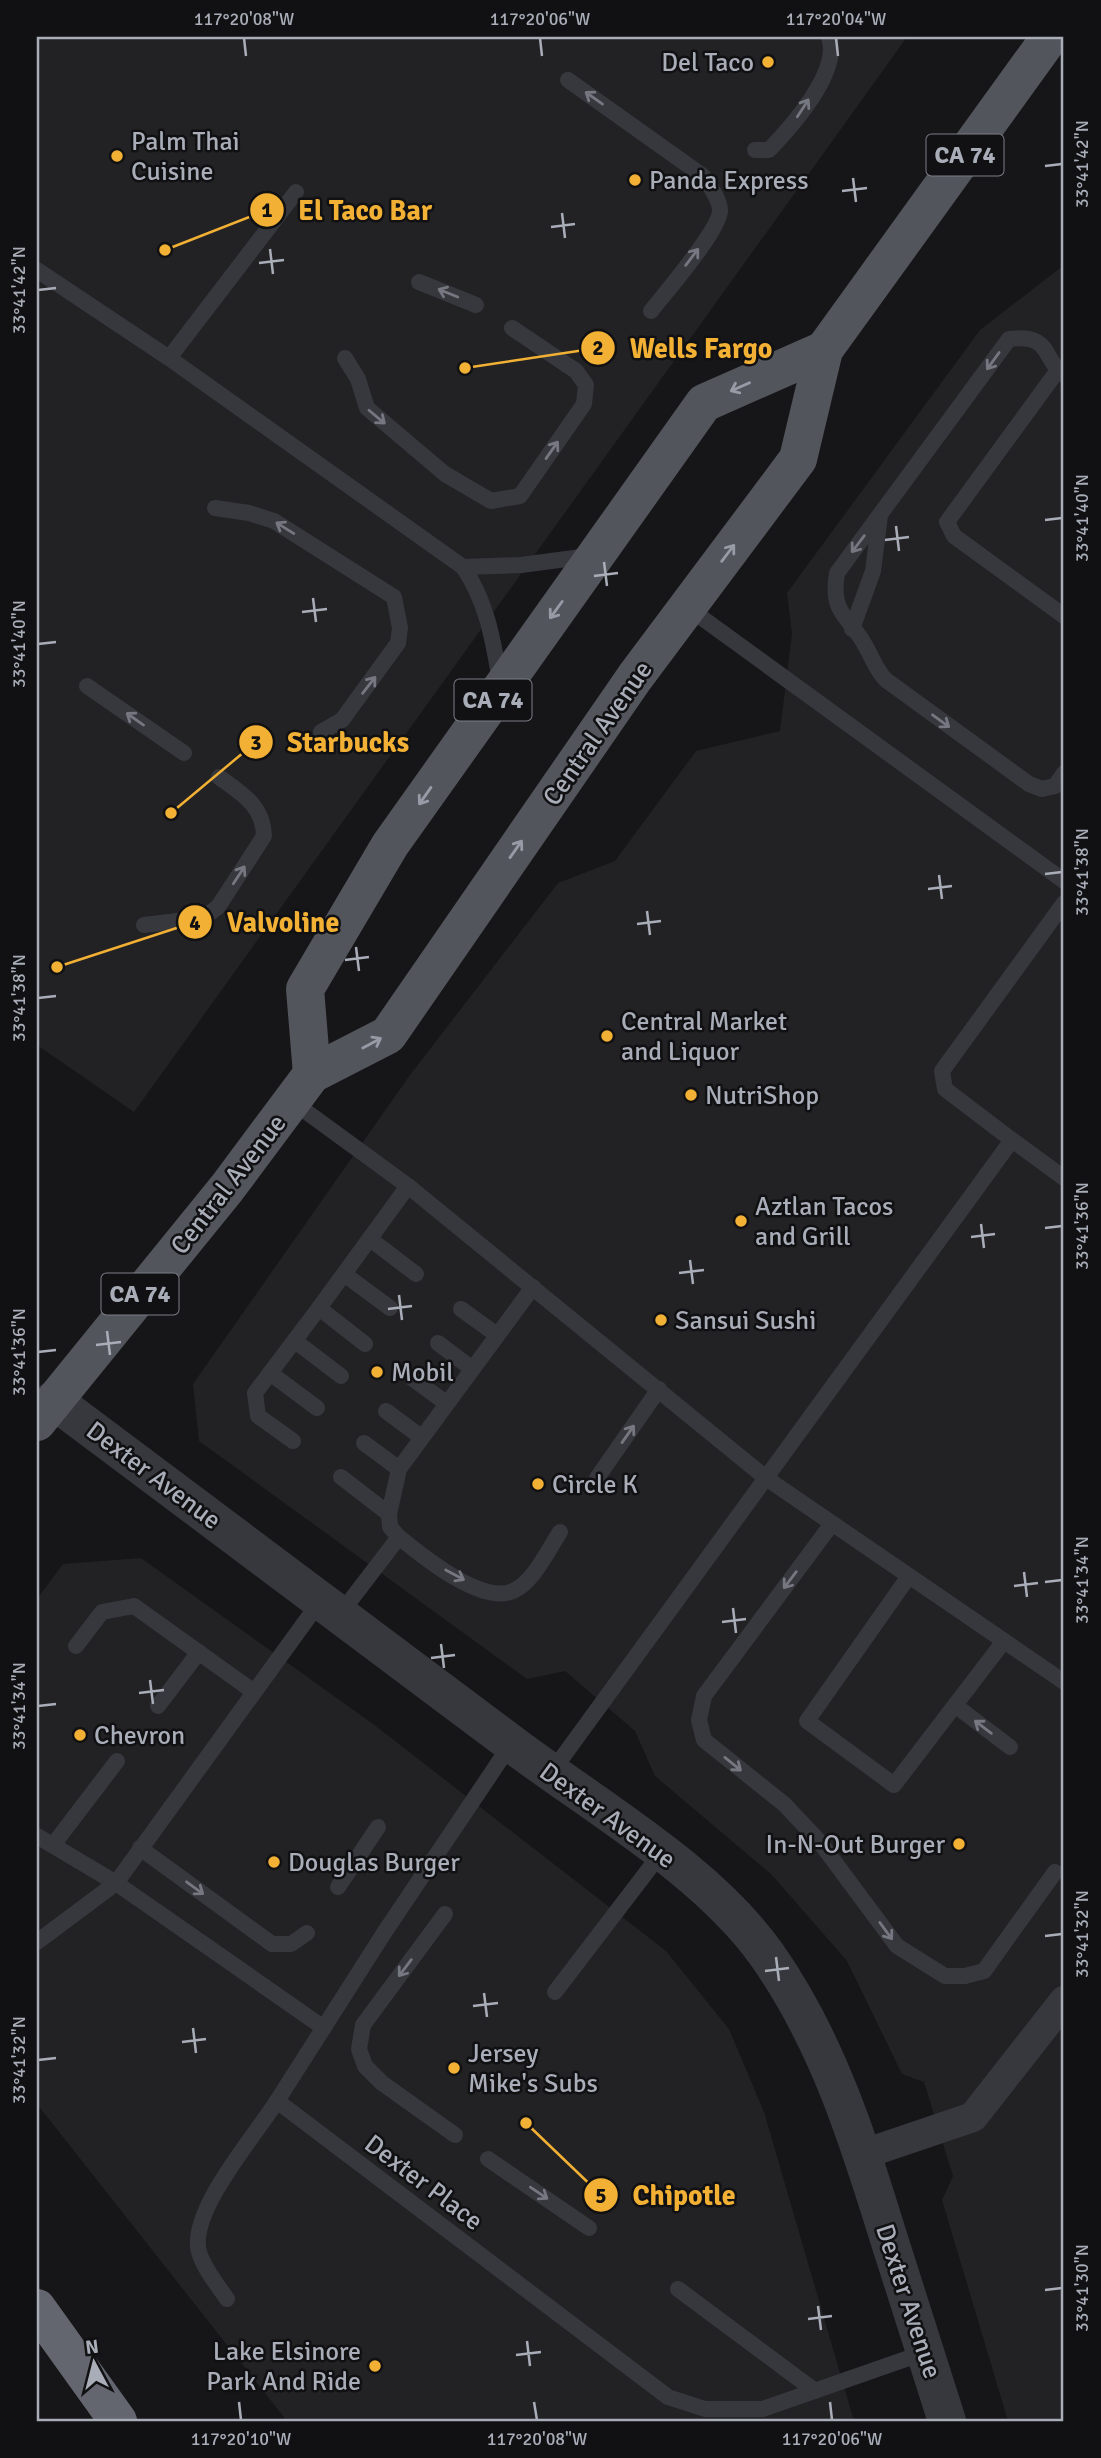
<svg xmlns="http://www.w3.org/2000/svg" width="1101" height="2458" viewBox="0 0 1101 2458" font-family="Signika,sans-serif">
<style>
.built{fill:#222225}
.lines{fill:none;stroke-linecap:round;stroke-linejoin:round}
.service{stroke:#37383d;stroke-width:16}
.minor{stroke:#37383d;stroke-width:30}
.tertiary{stroke:#37383d;stroke-width:38}
.primary{stroke:#53555c;stroke-width:38}
.motorway{stroke:#63666e;stroke-width:38}
.oneway{stroke:#757881}
.oneway2{stroke:#979ba6}
.ticks{fill:none;stroke:#a8adb8;stroke-width:2.5}
.poi-dot{fill:#f2b134;stroke:#111113;stroke-width:2.5}
.labels{text-anchor:middle;stroke-width:5;stroke-linejoin:round;paint-order:stroke}
.shield{fill:#111113;stroke:#7b7e86;stroke-width:2}
.shield-label{font-size:24px;font-weight:bold;fill:#a8adb8}
.poi-label{font-size:26px;fill:#a8adb8;stroke:#111113;text-anchor:start}
.street-label{font-size:26px;fill:#a8adb8;stroke:#111113}
.leader{fill:none;stroke:#f2b134;stroke-width:2.5}
.callout-dot{fill:#f2b134;stroke:#111113;stroke-width:2.5}
.mark-label{font-size:21px;text-anchor:middle;font-weight:bold;fill:#111}
.callout-label{font-size:28px;text-anchor:middle;font-weight:bold;fill:#f2b134;stroke:#111113;stroke-width:5;stroke-linejoin:round;paint-order:stroke}
.neatline{fill:none;stroke:#a8adb8;stroke-width:2.5}
.ticks-label{font-size:18px;text-anchor:middle;fill:#a8adb8}
</style>
<rect width="100%" height="100%" fill="#161618"/>
<g class="built">
<path d="M37,37H907L134,1112L37,1045Z"/>
<path d="M1064,265V2421H1008L942,2200L953,2176L924,2082L902,2074L847,1961L772,1875L655,1776L635,1731L565,1671L527,1679L199,1441L193,1384L410,1075L558,883L615,861L696,751L780,731L792,634L787,593L980,330Z"/>
<path d="M141,1558L373,1724L666,1951L729,2029L764,2112L854,2421H287L37,2104V1599L63,1564Z"/>
</g>
<g class="lines">
<g class="service">
<path d="M568,80L703,176C709,185 720,199 720,211C719,231 665,293 651,311"/>
<path d="M755,150H769C792,126 841,71 829,37"/>
<path d="M37,270L169,358L463,567C487,602 493,640 500,681"/>
<path d="M419,282L476,305"/>
<path d="M169,358L296,192"/>
<path d="M345,358L358,379L367,408L445,474L491,501L520,496L584,404L586,385L576,371L512,328"/>
<path d="M1058,370L947,522L954,536L1064,616"/>
<path d="M1064,375C1041,358 1053,334 1009,339L837,573C830,615 849,615 866,647C873,659 876,670 886,680L1029,784L1042,789L1055,786L1064,773"/>
<path d="M215,508L249,513L274,521L394,597L400,628L398,643L342,720L321,732"/>
<path d="M463,567L521,565L589,556"/>
<path d="M687,607L1064,881"/>
<path d="M852,629L873,571L880,515"/>
<path d="M87,686L184,753"/>
<path d="M144,925L203,918L218,907L264,836C263,805 242,794 219,777"/>
<path d="M293,1102L408,1186L766,1478L1064,1682"/>
<path d="M1012,1140L1064,1178"/>
<path d="M370,1239L416,1274"/>
<path d="M344,1274L390,1308"/>
<path d="M461,1309L497,1335"/>
<path d="M295,1341L341,1376"/>
<path d="M438,1343L471,1368"/>
<path d="M365,1344L319,1308L408,1186"/>
<path d="M270,1373L317,1408"/>
<path d="M412,1378L446,1403"/>
<path d="M386,1411L421,1437"/>
<path d="M293,1441L258,1416L255,1393L319,1308"/>
<path d="M364,1443L399,1469"/>
<path d="M341,1477L389,1514"/>
<path d="M597,1478L659,1389"/>
<path d="M831,1525L704,1696L699,1720L704,1740L784,1804L819,1841L897,1946L945,1976H965L984,1971L1055,1872"/>
<path d="M399,1537C422,1556 482,1605 513,1591C533,1583 548,1550 560,1532"/>
<path d="M909,1576L807,1721L894,1785L1004,1641"/>
<path d="M340,1614L399,1537L390,1527L389,1514L399,1469L533,1287"/>
<path d="M76,1646L102,1612L134,1606L254,1692"/>
<path d="M158,1706L199,1652"/>
<path d="M956,1706L1010,1747"/>
<path d="M511,1744L384,1933L277,2101L668,2397L705,2409H763L926,2352"/>
<path d="M551,1773L1012,1140L945,1089L942,1071L1064,903"/>
<path d="M37,1836L116,1883L324,2028"/>
<path d="M53,1845L117,1761"/>
<path d="M140,1848L272,1944H291L307,1933"/>
<path d="M338,1887L378,1827"/>
<path d="M445,1914L363,2025L359,2049L365,2066L382,2083L455,2135"/>
<path d="M37,1942L116,1883L321,1600"/>
<path d="M555,1992L662,1852"/>
<path d="M488,2159L589,2228"/>
<path d="M678,2289L815,2391"/>
<path d="M227,2299C217,2284 204,2269 199,2252C188,2212 255,2136 277,2101"/>
</g>
<path class="minor" d="M864,2154L973,2117L1064,2001"/>
<path class="tertiary" d="M53,1400C206,1514 359,1629 512,1744C594,1806 707,1870 767,1955C828,2042 858,2139 889,2239C908,2300 928,2360 947,2421"/>
<g class="primary">
<path d="M312,1074L305,989L390,845L704,403L824,350"/>
<path d="M37,1422L227,1188L312,1074L388,1035L635,677L798,459L824,350L1050,37"/>
</g>
<path class="motorway" d="M37,2308L118,2421"/>
</g>
<defs><path id="oneway-shaft" d="M-6 0H5M1.5-3L5.5 0L1.5 3" fill="none" stroke-width="1.6" stroke-linecap="round" stroke-linejoin="round" transform="scale(1.75)"/></defs>
<g class="oneway">
<use href="#oneway-shaft" transform="translate(594 98) rotate(-145)"/>
<use href="#oneway-shaft" transform="translate(803 108) rotate(-57)"/>
<use href="#oneway-shaft" transform="translate(692 257) rotate(-53)"/>
<use href="#oneway-shaft" transform="translate(448 293) rotate(-158)"/>
<use href="#oneway-shaft" transform="translate(993 361) rotate(126)"/>
<use href="#oneway-shaft" transform="translate(377 417) rotate(40)"/>
<use href="#oneway-shaft" transform="translate(552 450) rotate(-55)"/>
<use href="#oneway-shaft" transform="translate(285 528) rotate(-148)"/>
<use href="#oneway-shaft" transform="translate(858 544) rotate(127)"/>
<use href="#oneway-shaft" transform="translate(369 685) rotate(-52)"/>
<use href="#oneway-shaft" transform="translate(135 719) rotate(-145)"/>
<use href="#oneway-shaft" transform="translate(941 721) rotate(36)"/>
<use href="#oneway-shaft" transform="translate(239 875) rotate(-57)"/>
<use href="#oneway-shaft" transform="translate(628 1434) rotate(-55)"/>
<use href="#oneway-shaft" transform="translate(455 1575) rotate(28)"/>
<use href="#oneway-shaft" transform="translate(790 1580) rotate(127)"/>
<use href="#oneway-shaft" transform="translate(983 1727) rotate(-143)"/>
<use href="#oneway-shaft" transform="translate(733 1764) rotate(39)"/>
<use href="#oneway-shaft" transform="translate(195 1888) rotate(36)"/>
<use href="#oneway-shaft" transform="translate(886 1931) rotate(54)"/>
<use href="#oneway-shaft" transform="translate(405 1968) rotate(127)"/>
<use href="#oneway-shaft" transform="translate(539 2193) rotate(34)"/>
</g>
<g class="oneway2">
<use href="#oneway-shaft" transform="translate(740 387) rotate(156)"/>
<use href="#oneway-shaft" transform="translate(728 553) rotate(-53)"/>
<use href="#oneway-shaft" transform="translate(556 610) rotate(126)"/>
<use href="#oneway-shaft" transform="translate(425 796) rotate(125)"/>
<use href="#oneway-shaft" transform="translate(516 849) rotate(-55)"/>
<use href="#oneway-shaft" transform="translate(372 1043) rotate(-28)"/>
</g>
<path class="ticks" d="M244,38L246,56M540,38L542,56M836,38L838,56M1045,166L1062,164M853,178L856,202M842,191L867,188M562,213L565,238M551,227L575,224M270,249L273,274M259,263L284,260M38,290L56,288M1045,520L1062,518M896,526L899,551M885,540L909,537M604,562L607,586M594,576L618,573M313,598L316,622M302,612L327,609M38,644L56,642M1045,874L1062,872M939,875L942,899M928,889L952,886M647,911L650,935M637,924L661,921M356,947L359,971M345,960L369,957M38,998L56,996M981,1224L984,1248M1045,1228L1062,1226M971,1237L995,1234M690,1260L693,1284M679,1273L704,1270M399,1295L402,1320M388,1309L412,1306M107,1331L110,1355M96,1345L121,1342M38,1352L56,1350M1024,1572L1027,1597M1045,1582L1062,1580M1014,1586L1038,1583M733,1608L736,1633M722,1622L746,1619M441,1644L444,1668M431,1658L455,1655M150,1680L153,1704M139,1693L164,1690M38,1706L56,1704M1045,1936L1062,1934M776,1957L779,1981M765,1971L789,1968M484,1993L487,2017M473,2006L498,2003M193,2028L196,2053M182,2042L206,2039M38,2060L56,2058M1045,2290L1062,2288M818,2306L821,2330M808,2319L832,2316M527,2341L530,2366M516,2355L541,2352M239,2402L241,2420M534,2402L537,2420M830,2402L832,2420"/>
<g class="poi-dot">
<circle cx="768" cy="62" r="7"/>
<circle cx="117" cy="156" r="7"/>
<circle cx="635" cy="180" r="7"/>
<circle cx="607" cy="1036" r="7"/>
<circle cx="691" cy="1095" r="7"/>
<circle cx="741" cy="1221" r="7"/>
<circle cx="661" cy="1320" r="7"/>
<circle cx="377" cy="1372" r="7"/>
<circle cx="538" cy="1484" r="7"/>
<circle cx="80" cy="1735" r="7"/>
<circle cx="959" cy="1844" r="7"/>
<circle cx="274" cy="1862" r="7"/>
<circle cx="454" cy="2068" r="7"/>
<circle cx="375" cy="2366" r="7"/>
</g>
<g class="labels">
<g class="shield">
<rect x="926.5" y="134.5" width="77" height="41" rx="5"/>
<rect x="454.5" y="679.5" width="77" height="41" rx="5"/>
<rect x="101.5" y="1273.5" width="77" height="41" rx="5"/>
</g>
<g class="shield-label">
<text x="965" y="163">CA 74</text>
<text x="493" y="708">CA 74</text>
<text x="140" y="1302">CA 74</text>
</g>
<g class="poi-label">
<text x="754" y="71" text-anchor="end">Del Taco</text>
<text x="131" y="150">Palm Thai<tspan x="131" dy="30">Cuisine</tspan></text>
<text x="649" y="189">Panda Express</text>
<text x="621" y="1030">Central Market<tspan x="621" dy="30">and Liquor</tspan></text>
<text x="705" y="1104">NutriShop</text>
<text x="755" y="1215">Aztlan Tacos<tspan x="755" dy="30">and Grill</tspan></text>
<text x="675" y="1329">Sansui Sushi</text>
<text x="391" y="1381">Mobil</text>
<text x="552" y="1493">Circle K</text>
<text x="94" y="1744">Chevron</text>
<text x="945" y="1853" text-anchor="end">In-N-Out Burger</text>
<text x="288" y="1871">Douglas Burger</text>
<text x="468" y="2062">Jersey<tspan x="468" dy="30">Mike's Subs</tspan></text>
<text x="361" y="2360" text-anchor="end">Lake Elsinore<tspan x="361" dy="30">Park And Ride</tspan></text>
</g>
<g class="street-label">
<text transform="translate(597 733) rotate(-55)" y="9">Central Avenue</text>
<text transform="translate(228 1184) rotate(-52)" y="9">Central Avenue</text>
<text transform="translate(154 1475) rotate(37)" y="9">Dexter Avenue</text>
<text transform="translate(608 1815) rotate(36)" y="9">Dexter Avenue</text>
<text transform="translate(424 2182) rotate(37)" y="9">Dexter Place</text>
<text transform="translate(909 2301) rotate(72)" y="9">Dexter Avenue</text>
</g>
</g>
<path class="leader" d="M165 250L267 210M465 368L598 348M171 813L256 742M57 967L195 922M526 2123L601 2195"/>
<g class="callout-dot">
<circle cx="165" cy="250" r="7"/>
<circle cx="465" cy="368" r="7"/>
<circle cx="171" cy="813" r="7"/>
<circle cx="57" cy="967" r="7"/>
<circle cx="526" cy="2123" r="7"/>
<circle cx="267" cy="210" r="18"/>
<circle cx="598" cy="348" r="18"/>
<circle cx="256" cy="742" r="18"/>
<circle cx="195" cy="922" r="18"/>
<circle cx="601" cy="2195" r="18"/>
</g>
<g class="mark-label">
<text x="267" y="217">1</text>
<text x="598" y="355">2</text>
<text x="256" y="750">3</text>
<text x="195" y="930">4</text>
<text x="601" y="2203">5</text>
</g>
<g class="callout-label">
<text x="365" y="220">El Taco Bar</text>
<text x="701" y="358">Wells Fargo</text>
<text x="348" y="752">Starbucks</text>
<text x="283" y="932">Valvoline</text>
<text x="684" y="2205">Chipotle</text>
</g>
<rect width="1101" height="2458" fill="none" stroke="#111113" stroke-width="77"/>
<g transform="translate(94 2363) rotate(353)" stroke="#111113" stroke-width="5" paint-order="stroke">
<path d="M0-5L12 26L0 18L-12 26Z" fill="#a8adb8"/>
<text y="-10" font-size="19" font-weight="bold" text-anchor="middle" fill="#a8adb8">N</text>
</g>
<rect x="38" y="38" width="1024" height="2382" class="neatline"/>
<g class="ticks-label">
<text x="244" y="25">117°20'08"W</text>
<text x="540" y="25">117°20'06"W</text>
<text x="836" y="25">117°20'04"W</text>
<text transform="translate(1082 164) rotate(-90)" y="6">33°41'42"N</text>
<text transform="translate(19 290) rotate(-90)" y="6">33°41'42"N</text>
<text transform="translate(1082 518) rotate(-90)" y="6">33°41'40"N</text>
<text transform="translate(19 644) rotate(-90)" y="6">33°41'40"N</text>
<text transform="translate(1082 872) rotate(-90)" y="6">33°41'38"N</text>
<text transform="translate(19 998) rotate(-90)" y="6">33°41'38"N</text>
<text transform="translate(1082 1226) rotate(-90)" y="6">33°41'36"N</text>
<text transform="translate(19 1352) rotate(-90)" y="6">33°41'36"N</text>
<text transform="translate(1082 1580) rotate(-90)" y="6">33°41'34"N</text>
<text transform="translate(19 1706) rotate(-90)" y="6">33°41'34"N</text>
<text transform="translate(1082 1934) rotate(-90)" y="6">33°41'32"N</text>
<text transform="translate(19 2060) rotate(-90)" y="6">33°41'32"N</text>
<text transform="translate(1082 2288) rotate(-90)" y="6">33°41'30"N</text>
<text x="241" y="2445">117°20'10"W</text>
<text x="537" y="2445">117°20'08"W</text>
<text x="832" y="2445">117°20'06"W</text>
</g>
</svg>
